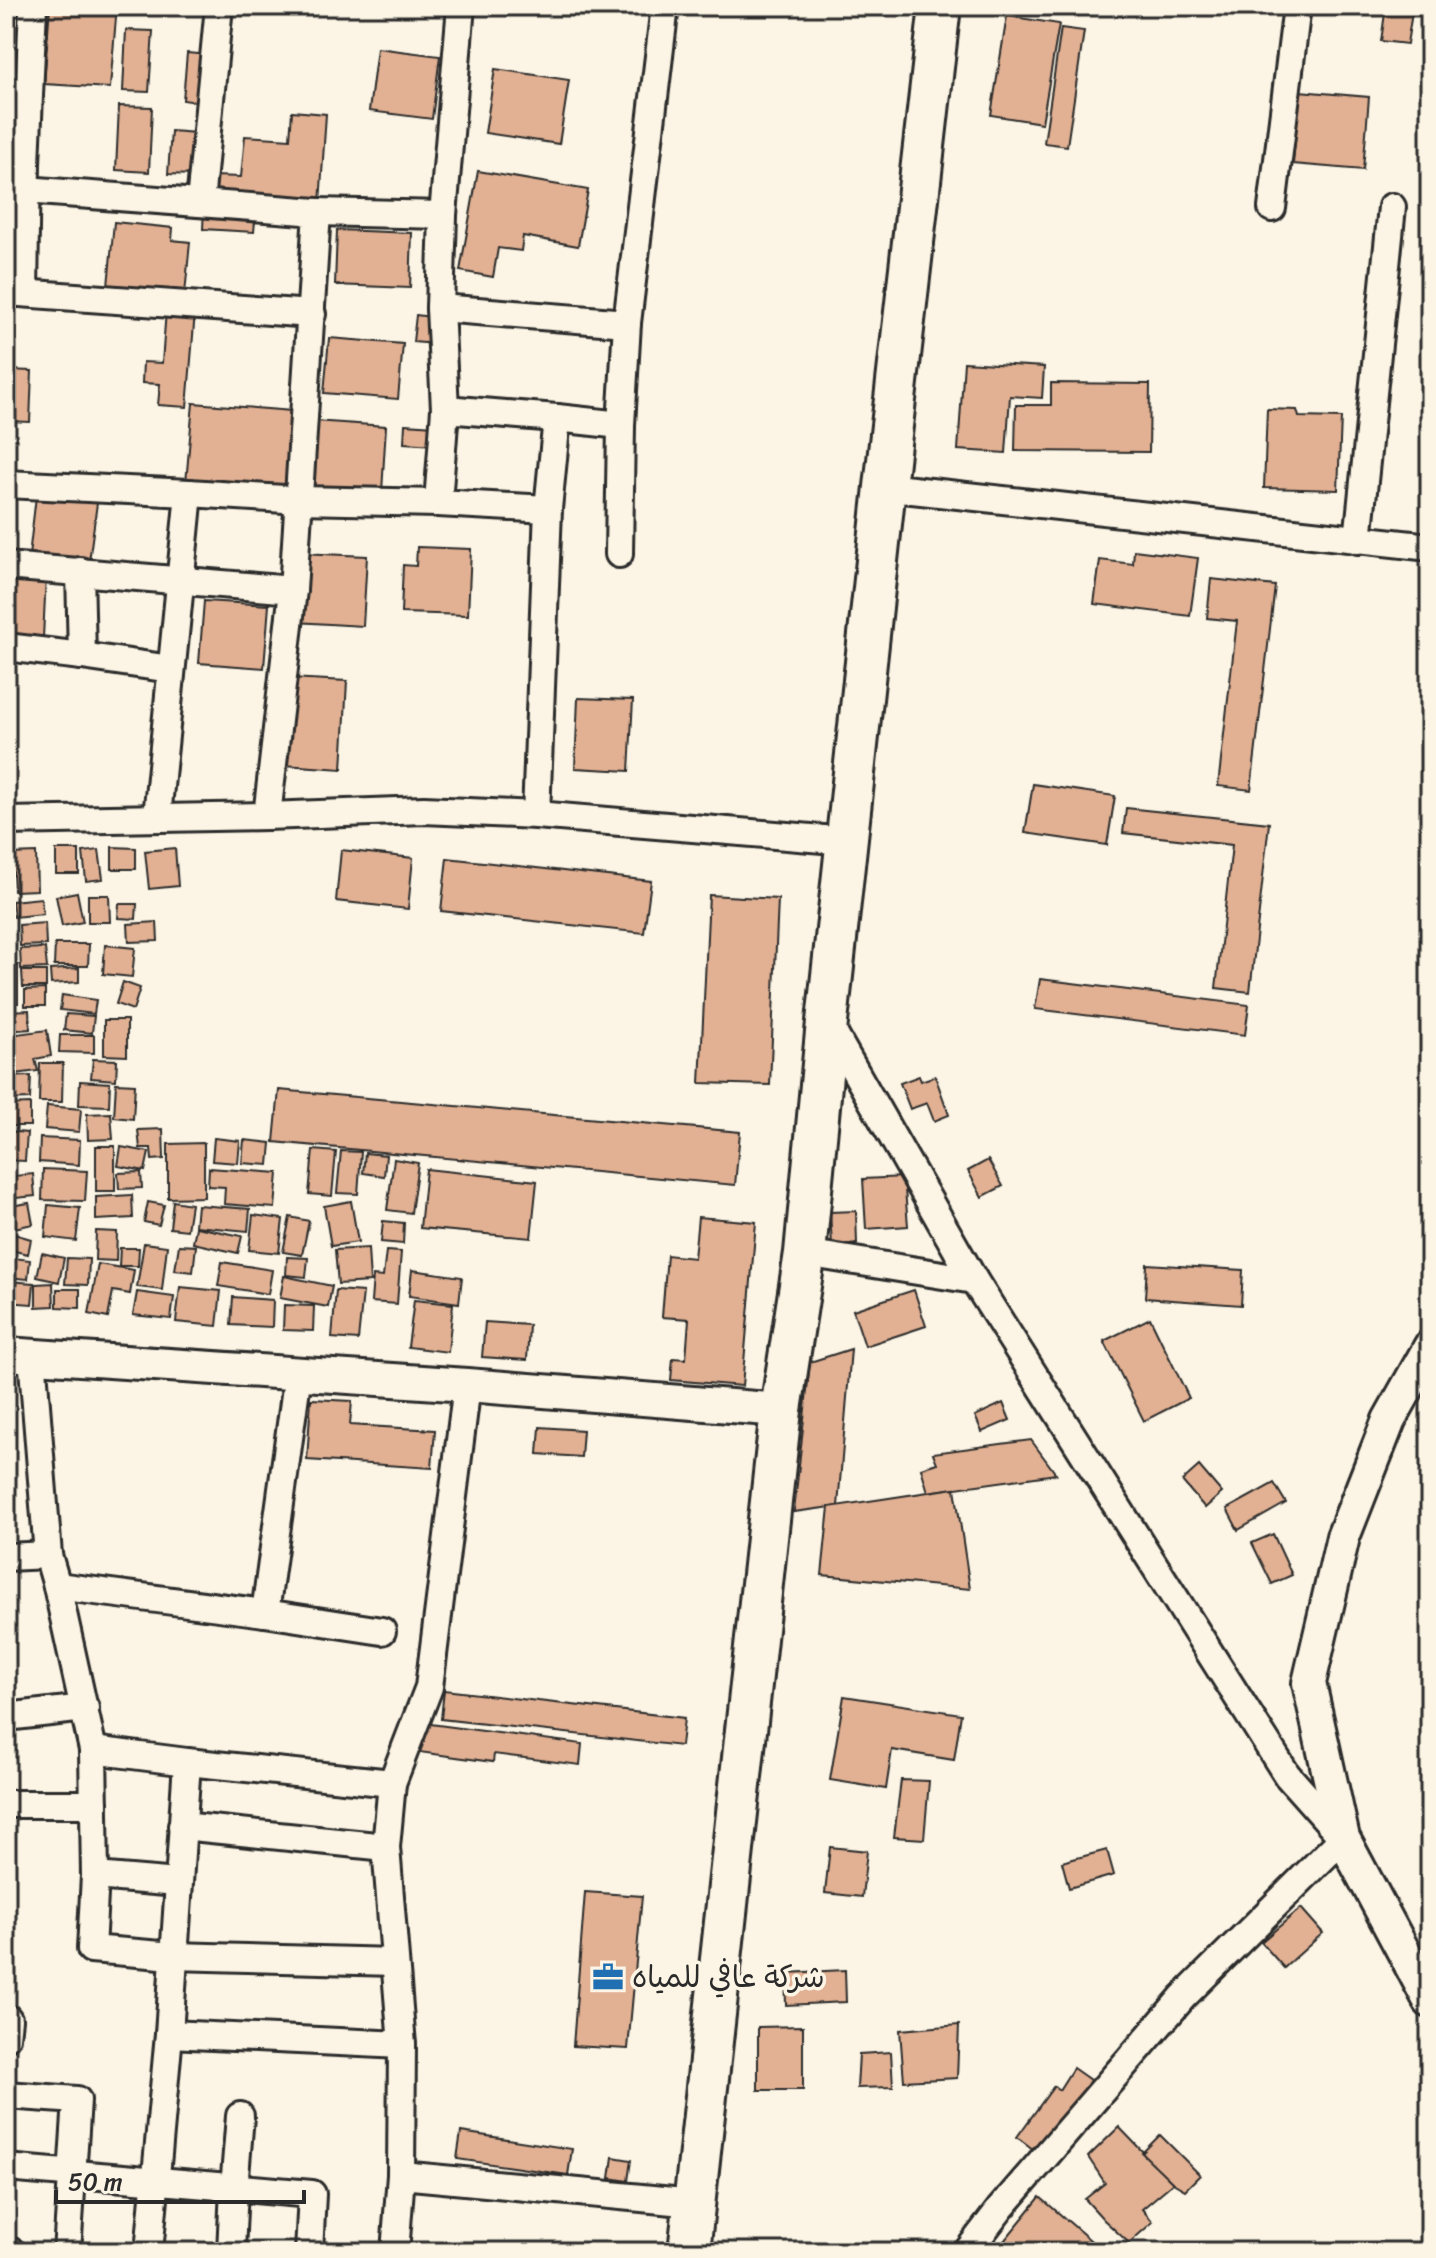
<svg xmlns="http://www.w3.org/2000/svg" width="1436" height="2258" viewBox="0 0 1436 2258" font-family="Sriracha,'Playpen Sans Arabic',sans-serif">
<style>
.building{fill:#e2b193;stroke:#2b2b2b;stroke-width:2}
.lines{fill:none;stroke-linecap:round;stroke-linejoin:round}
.minor-casing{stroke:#2b2b2b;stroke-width:32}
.tertiary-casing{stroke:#2b2b2b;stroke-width:38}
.primary-casing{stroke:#2b2b2b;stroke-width:46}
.minor{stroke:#fcf5e5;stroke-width:26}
.tertiary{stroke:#fcf5e5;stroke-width:32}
.primary{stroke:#fcf5e5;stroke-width:40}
.labels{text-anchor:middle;stroke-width:7;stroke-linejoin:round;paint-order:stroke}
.poi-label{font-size:30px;fill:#2b2b2b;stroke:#fcf5e5;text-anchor:start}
</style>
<rect width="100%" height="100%" fill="#fcf5e5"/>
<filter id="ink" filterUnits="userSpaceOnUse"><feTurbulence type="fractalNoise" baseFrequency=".0125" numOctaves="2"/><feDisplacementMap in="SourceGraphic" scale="16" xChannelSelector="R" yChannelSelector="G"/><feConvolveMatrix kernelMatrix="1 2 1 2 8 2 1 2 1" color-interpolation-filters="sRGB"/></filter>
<g filter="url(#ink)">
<g class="building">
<path d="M50,6H117L110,88L44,84Z"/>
<path d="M126,6H158V10Z"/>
<path d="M1386,6H1413L1407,44L1381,41Z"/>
<path d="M1007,16L1059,24L1042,123L991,115Z"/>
<path d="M1061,28L1084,31L1067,146L1044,143Z"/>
<path d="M126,30L153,31L149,92L123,91Z"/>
<path d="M377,48L440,56L432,119L369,111Z"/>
<path d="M187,53L209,55L204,103L183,100Z"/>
<path d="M495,69L569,80L559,144L485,133Z"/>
<path d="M1299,91L1369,97L1363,170L1293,164Z"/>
<path d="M119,106L152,107L149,172L116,170Z"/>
<path d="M292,111L326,114L320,204L212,196L213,176L241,177L245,136L290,139Z"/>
<path d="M171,131L196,133L193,175L168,174Z"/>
<path d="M478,171L588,190L578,246L523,236L521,251L498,248L493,277L460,271Z"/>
<path d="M204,207L256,210L254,232L203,229Z"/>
<path d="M114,222L173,228L172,240L190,242L185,294L108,286Z"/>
<path d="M337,230L412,233L410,288L335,285Z"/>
<path d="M166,310L195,312L187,407L158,405L160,384L142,383L143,362L162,363Z"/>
<path d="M416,315L439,318L436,344L413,342Z"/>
<path d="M329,338L403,344L398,399L324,393Z"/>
<path d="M964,362L1044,367L1042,398L1010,396L1006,453L958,450Z"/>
<path d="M6,370L32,371L30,422L6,421Z"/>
<path d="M1051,383L1150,384L1149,452L1015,451L1016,405H1051Z"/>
<path d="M193,403L292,411L285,491L186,483Z"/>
<path d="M1267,409L1297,410L1299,417L1341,418L1338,490L1264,488Z"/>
<path d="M313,421L386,426L382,492L309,488Z"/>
<path d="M405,424L435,426L434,445L404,443Z"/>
<path d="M36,496L97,503L89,562L29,556Z"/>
<path d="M417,547L471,549L468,615L401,613L403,565L416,566Z"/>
<path d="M1134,550L1198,558L1190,616L1094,604L1100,560L1133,564Z"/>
<path d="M300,553L367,556L363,626L296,622Z"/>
<path d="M6,575L46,576L43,638L6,636Z"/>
<path d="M1211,579L1275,586L1251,790L1218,786L1237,621L1207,618Z"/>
<path d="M204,601L269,605L264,668L199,663Z"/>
<path d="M289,678L347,681L342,769L284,765Z"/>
<path d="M578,698L633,700L629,771L575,768Z"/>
<path d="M1033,784L1115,796L1107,845L1025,833Z"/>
<path d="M1126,808L1269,823L1250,992L1216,988L1232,845L1123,833Z"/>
<path d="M112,847L136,848V869H112Z"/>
<path d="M175,848L178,886L149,889L145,851Z"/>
<rect x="56" y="850" width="23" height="24"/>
<path d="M99,850L103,879L86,881L83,852Z"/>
<path d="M341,850L413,858L408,909L336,901Z"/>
<path d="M36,853L37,890L14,891L12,854Z"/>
<path d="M447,858L651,881L644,933L441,911Z"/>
<path d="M77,892L83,922L62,926L56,896Z"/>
<path d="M88,895H109L110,922H88Z"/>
<path d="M709,895L778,899L770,1085L700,1083Z"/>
<path d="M41,898L43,914L14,917L12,901Z"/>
<path d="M119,904H137L136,919L118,918Z"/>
<path d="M157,922L158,941L129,942L128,924Z"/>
<path d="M45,923L46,945L20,946L19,925Z"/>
<path d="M6,936L12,937L9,955L6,954Z"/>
<path d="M55,944H89L88,966H54Z"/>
<path d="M105,945L135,948L132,977L103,974Z"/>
<path d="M45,948L47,968L21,969L20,949Z"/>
<rect x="6" y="965" width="12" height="38"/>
<path d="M79,968V982L51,984L50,970Z"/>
<path d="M22,971H46V987H23Z"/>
<path d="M1040,979L1249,1005L1245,1035L1035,1009Z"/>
<path d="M123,982L140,988L133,1010L116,1004Z"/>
<path d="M45,989V1006H25V990Z"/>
<path d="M62,995L96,1000L94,1014L60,1010Z"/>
<path d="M29,1010L30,1029L6,1031V1011Z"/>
<path d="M66,1014L94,1016L92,1033L64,1030Z"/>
<path d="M104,1020H127V1056L104,1055Z"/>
<path d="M47,1030L51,1056L35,1059L38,1071L8,1075L6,1046H11L9,1035Z"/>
<path d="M60,1035H94V1053L59,1052Z"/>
<path d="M93,1059L117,1060L116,1080L91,1078Z"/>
<path d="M40,1063H63L62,1102H39Z"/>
<path d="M31,1076L30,1099L6,1100V1077Z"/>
<path d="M919,1076L921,1081L935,1076L949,1115L934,1121L927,1103L910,1109L900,1083Z"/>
<path d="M80,1081L110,1083L109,1106L79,1105Z"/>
<path d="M116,1083L135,1084L133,1119L114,1117Z"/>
<path d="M279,1090L740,1132L735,1185L274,1142Z"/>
<path d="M30,1104V1126H6V1105Z"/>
<path d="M47,1106L81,1109L79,1132L45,1129Z"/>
<path d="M111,1113L113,1139L88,1140L87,1114Z"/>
<path d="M163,1129L164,1159L152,1160L151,1148H140L138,1130Z"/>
<path d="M6,1131L27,1133L25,1161L6,1160Z"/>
<path d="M40,1138L80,1140L79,1165L39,1162Z"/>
<path d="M214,1138L240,1141L238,1163L212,1161Z"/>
<path d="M244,1140L271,1143L269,1165L242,1163Z"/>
<path d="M204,1143V1197L168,1198V1144Z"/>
<rect x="96" y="1146" width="19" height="45"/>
<path d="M121,1147L149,1152L145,1171L118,1166Z"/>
<path d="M313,1150L336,1152L332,1196L309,1194Z"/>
<path d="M341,1151L361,1152L358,1194L337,1193Z"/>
<path d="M365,1153L386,1155L384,1176L363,1173Z"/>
<path d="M394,1159L418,1163L411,1213L387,1210Z"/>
<path d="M988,1160L1003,1186L982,1197L968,1171Z"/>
<path d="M209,1168L278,1173L275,1208L224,1204L225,1187L208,1186Z"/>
<path d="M43,1169L87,1171L85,1201L42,1200Z"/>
<path d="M426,1169L537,1181L531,1238L420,1228Z"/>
<path d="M141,1172L142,1188L119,1189L118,1173Z"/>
<path d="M33,1174L35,1196L6,1199V1177Z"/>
<path d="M904,1177L908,1226L866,1229L863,1179Z"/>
<path d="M132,1195L133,1218L96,1220V1197Z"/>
<path d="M173,1201L191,1204L187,1230L170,1228Z"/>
<path d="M351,1201L358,1242L331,1246L324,1206Z"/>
<path d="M148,1202L164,1205L159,1225L144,1222Z"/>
<path d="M29,1203L33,1224L14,1228L10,1206Z"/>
<path d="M48,1205L80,1208L76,1241L45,1237Z"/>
<path d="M197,1205L250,1209L248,1231L195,1226Z"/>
<path d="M856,1211L857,1244L832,1245L830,1212Z"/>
<path d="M253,1215L283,1219L279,1253L249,1250Z"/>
<path d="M290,1217L309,1221L302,1255L283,1252Z"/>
<path d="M698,1217L756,1222L742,1386L671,1380L673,1358L686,1359L689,1319L662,1317L667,1255L694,1258Z"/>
<path d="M383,1221L404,1223L403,1244L381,1242Z"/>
<path d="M196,1227L242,1236L238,1253L193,1243Z"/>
<path d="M96,1231L117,1232L116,1261L95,1260Z"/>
<path d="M14,1234L31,1239L28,1254L10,1250Z"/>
<path d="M144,1243L167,1246L162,1290L137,1287Z"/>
<path d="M179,1245L196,1246L193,1272L175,1270Z"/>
<path d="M120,1248H139L138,1266H119Z"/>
<path d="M368,1248L370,1282L338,1284L335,1250Z"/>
<path d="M386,1251L401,1252L397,1304L371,1302L373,1276L383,1277Z"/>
<path d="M42,1253L64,1258L59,1282L37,1277Z"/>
<path d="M6,1257L30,1260L28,1279L6,1277Z"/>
<path d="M287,1257L308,1258L306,1277L286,1275Z"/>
<path d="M67,1258L89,1259L88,1285L65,1284Z"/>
<path d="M222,1262L272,1270L268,1294L218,1286Z"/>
<path d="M98,1264L134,1270L130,1294L113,1291L108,1318L89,1314Z"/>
<path d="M1147,1264L1243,1270L1241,1305L1145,1298Z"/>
<path d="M412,1270L462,1277L459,1303L409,1296Z"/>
<path d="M284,1276L332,1286L328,1307L280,1298Z"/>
<path d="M6,1281L34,1283L32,1304L6,1302Z"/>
<path d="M53,1283L54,1306L36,1307V1284Z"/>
<path d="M180,1287L221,1291L217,1326L176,1322Z"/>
<path d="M57,1289H80V1308L57,1307Z"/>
<path d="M336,1290L363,1292L358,1340L332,1338Z"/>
<path d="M914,1290L926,1326L865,1346L853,1310Z"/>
<path d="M137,1292L174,1297L171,1319L133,1315Z"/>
<path d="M233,1297L273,1300L272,1327L231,1325Z"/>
<path d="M414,1300L453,1304L448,1352L408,1347Z"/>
<path d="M284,1305L314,1306L313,1331L283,1330Z"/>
<path d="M1150,1318L1189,1398L1144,1421L1104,1341Z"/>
<path d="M485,1322L529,1325L527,1360L482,1357Z"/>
<path d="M851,1349L838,1506L794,1512L810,1362Z"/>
<path d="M311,1399L352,1401L350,1425L435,1430L432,1468L307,1460Z"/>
<path d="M1003,1403L1010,1420L982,1432L975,1416Z"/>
<path d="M540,1427L583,1430L581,1457L538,1454Z"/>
<path d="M1031,1440L1056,1474L928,1492L921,1468L937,1463L933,1453Z"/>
<path d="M1199,1466L1222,1493L1205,1508L1182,1481Z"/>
<path d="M1274,1483L1286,1503L1238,1530L1227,1509Z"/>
<path d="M955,1488L970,1589L822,1575L829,1507Z"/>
<path d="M1273,1534L1292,1575L1272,1584L1252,1543Z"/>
<path d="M444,1690L684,1718L681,1746L441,1719Z"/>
<path d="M844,1696L961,1714L954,1760L892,1750L886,1789L830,1780Z"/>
<path d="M423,1723L582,1744L580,1765L494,1754L493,1762L419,1752Z"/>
<path d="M901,1780L929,1781L924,1839L894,1837Z"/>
<path d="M830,1847L867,1851L862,1897L825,1893Z"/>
<path d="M1107,1850L1114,1875L1069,1888L1062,1862Z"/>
<path d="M585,1892L642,1896L628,2049L573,2046Z"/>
<path d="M1301,1908L1323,1933L1284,1968L1261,1942Z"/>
<path d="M845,1970L846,2002L786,2005L785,1973Z"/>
<path d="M959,2025L957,2078L904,2081L900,2030Z"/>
<path d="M803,2026V2090H758V2027Z"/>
<path d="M891,2052L893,2087L857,2088L859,2054Z"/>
<path d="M1073,2068L1090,2080L1042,2156L1017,2137L1054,2086L1059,2090Z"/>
<path d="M1119,2127L1173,2183L1142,2209L1153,2222L1129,2243L1104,2220L1085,2199L1105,2183L1088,2157Z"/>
<path d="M461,2132L572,2149L568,2175L457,2159Z"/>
<path d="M1160,2135L1200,2175L1185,2190L1173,2183L1142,2153Z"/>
<path d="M613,2157L631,2160L628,2181L610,2178Z"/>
<path d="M1040,2197L1104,2252H995Z"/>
</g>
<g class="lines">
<defs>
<g id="minor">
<path d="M25,190L317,212L293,590L267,816"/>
<path d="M200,203L219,6"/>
<path d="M1272,208L1297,6"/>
<path d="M317,212L443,215"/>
<path d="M6,292L312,314"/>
<path d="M24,293L26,163L33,6"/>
<path d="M440,308L627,323L621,425L619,554"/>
<path d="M627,323L665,6"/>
<path d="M445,409L557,418L548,509L536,815"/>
<path d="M557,418L621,425"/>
<path d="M6,484L189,493L300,500L438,503L548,509"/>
<path d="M885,487L1430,547"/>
<path d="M438,503L445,409L440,308L443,215L461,6"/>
<path d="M1358,540L1392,207"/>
<path d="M6,566L293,590"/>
<path d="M80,571L82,656"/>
<path d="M6,647L82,656L171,669"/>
<path d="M157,817L189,493"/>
<path d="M6,821L267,816L424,810L536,815L847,841"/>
<path d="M827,1022L974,1280L1287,1775L1343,1838L1183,1997L1000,2209L967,2252"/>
<path d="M805,1253L974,1280"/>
<path d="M32,1355L48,1555L57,1586L93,1750L95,1876L178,1883"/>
<path d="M6,1557L48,1555"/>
<path d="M57,1586L265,1613L382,1631"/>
<path d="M265,1613L298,1373"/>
<path d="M6,1717L85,1708"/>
<path d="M93,1750L187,1762L392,1783"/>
<path d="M6,1804H94"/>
<path d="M182,1826L386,1847"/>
<path d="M95,1876L91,1949L173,1956L395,1962"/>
<path d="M169,2034L402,2045"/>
<path d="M6,2037L8,2019"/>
<path d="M6,2095L77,2100L67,2252"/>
<path d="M6,2168L312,2194L309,2252"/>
<path d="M401,2175L694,2203"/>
<path d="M6,2251L12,2252"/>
<path d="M149,2252L169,2034L187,1762"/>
<path d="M231,2252L234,2188L240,2116"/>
<path d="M395,2252L401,2175L402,2045L386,1847L392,1783L429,1687L467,1385"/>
</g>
<g id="tertiary">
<path d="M1430,1347L1389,1420L1343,1537L1309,1683L1343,1838L1430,2001"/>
<path d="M6,1354L467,1385L781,1410"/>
</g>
<path id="primary" d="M689,2252L781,1410L805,1253L827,1022L885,487L940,6"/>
</defs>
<use href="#minor" class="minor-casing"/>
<use href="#tertiary" class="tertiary-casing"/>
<use href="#primary" class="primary-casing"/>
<use href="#minor" class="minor"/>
<use href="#tertiary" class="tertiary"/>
<use href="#primary" class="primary"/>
</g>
</g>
<defs>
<symbol id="office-bare" viewBox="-9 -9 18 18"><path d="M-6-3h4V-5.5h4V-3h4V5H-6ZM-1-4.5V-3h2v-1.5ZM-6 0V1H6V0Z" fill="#1f6fb2" stroke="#fcf5e5" stroke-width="2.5" paint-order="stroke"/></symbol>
</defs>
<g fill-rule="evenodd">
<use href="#office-bare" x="586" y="1955" width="44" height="44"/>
</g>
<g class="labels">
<g class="poi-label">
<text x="632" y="1987">شركة عافي للمياه</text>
</g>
</g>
<rect width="1436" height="2258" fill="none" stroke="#fcf5e5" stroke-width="32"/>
<rect x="16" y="16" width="1404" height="2226" fill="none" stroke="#2b2b2b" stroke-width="3" filter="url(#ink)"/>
<path d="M56 2190v12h248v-12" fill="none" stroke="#2b2b2b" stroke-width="4"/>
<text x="68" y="2190" font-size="24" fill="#2b2b2b" stroke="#fcf5e5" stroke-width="6" paint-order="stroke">50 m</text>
</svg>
